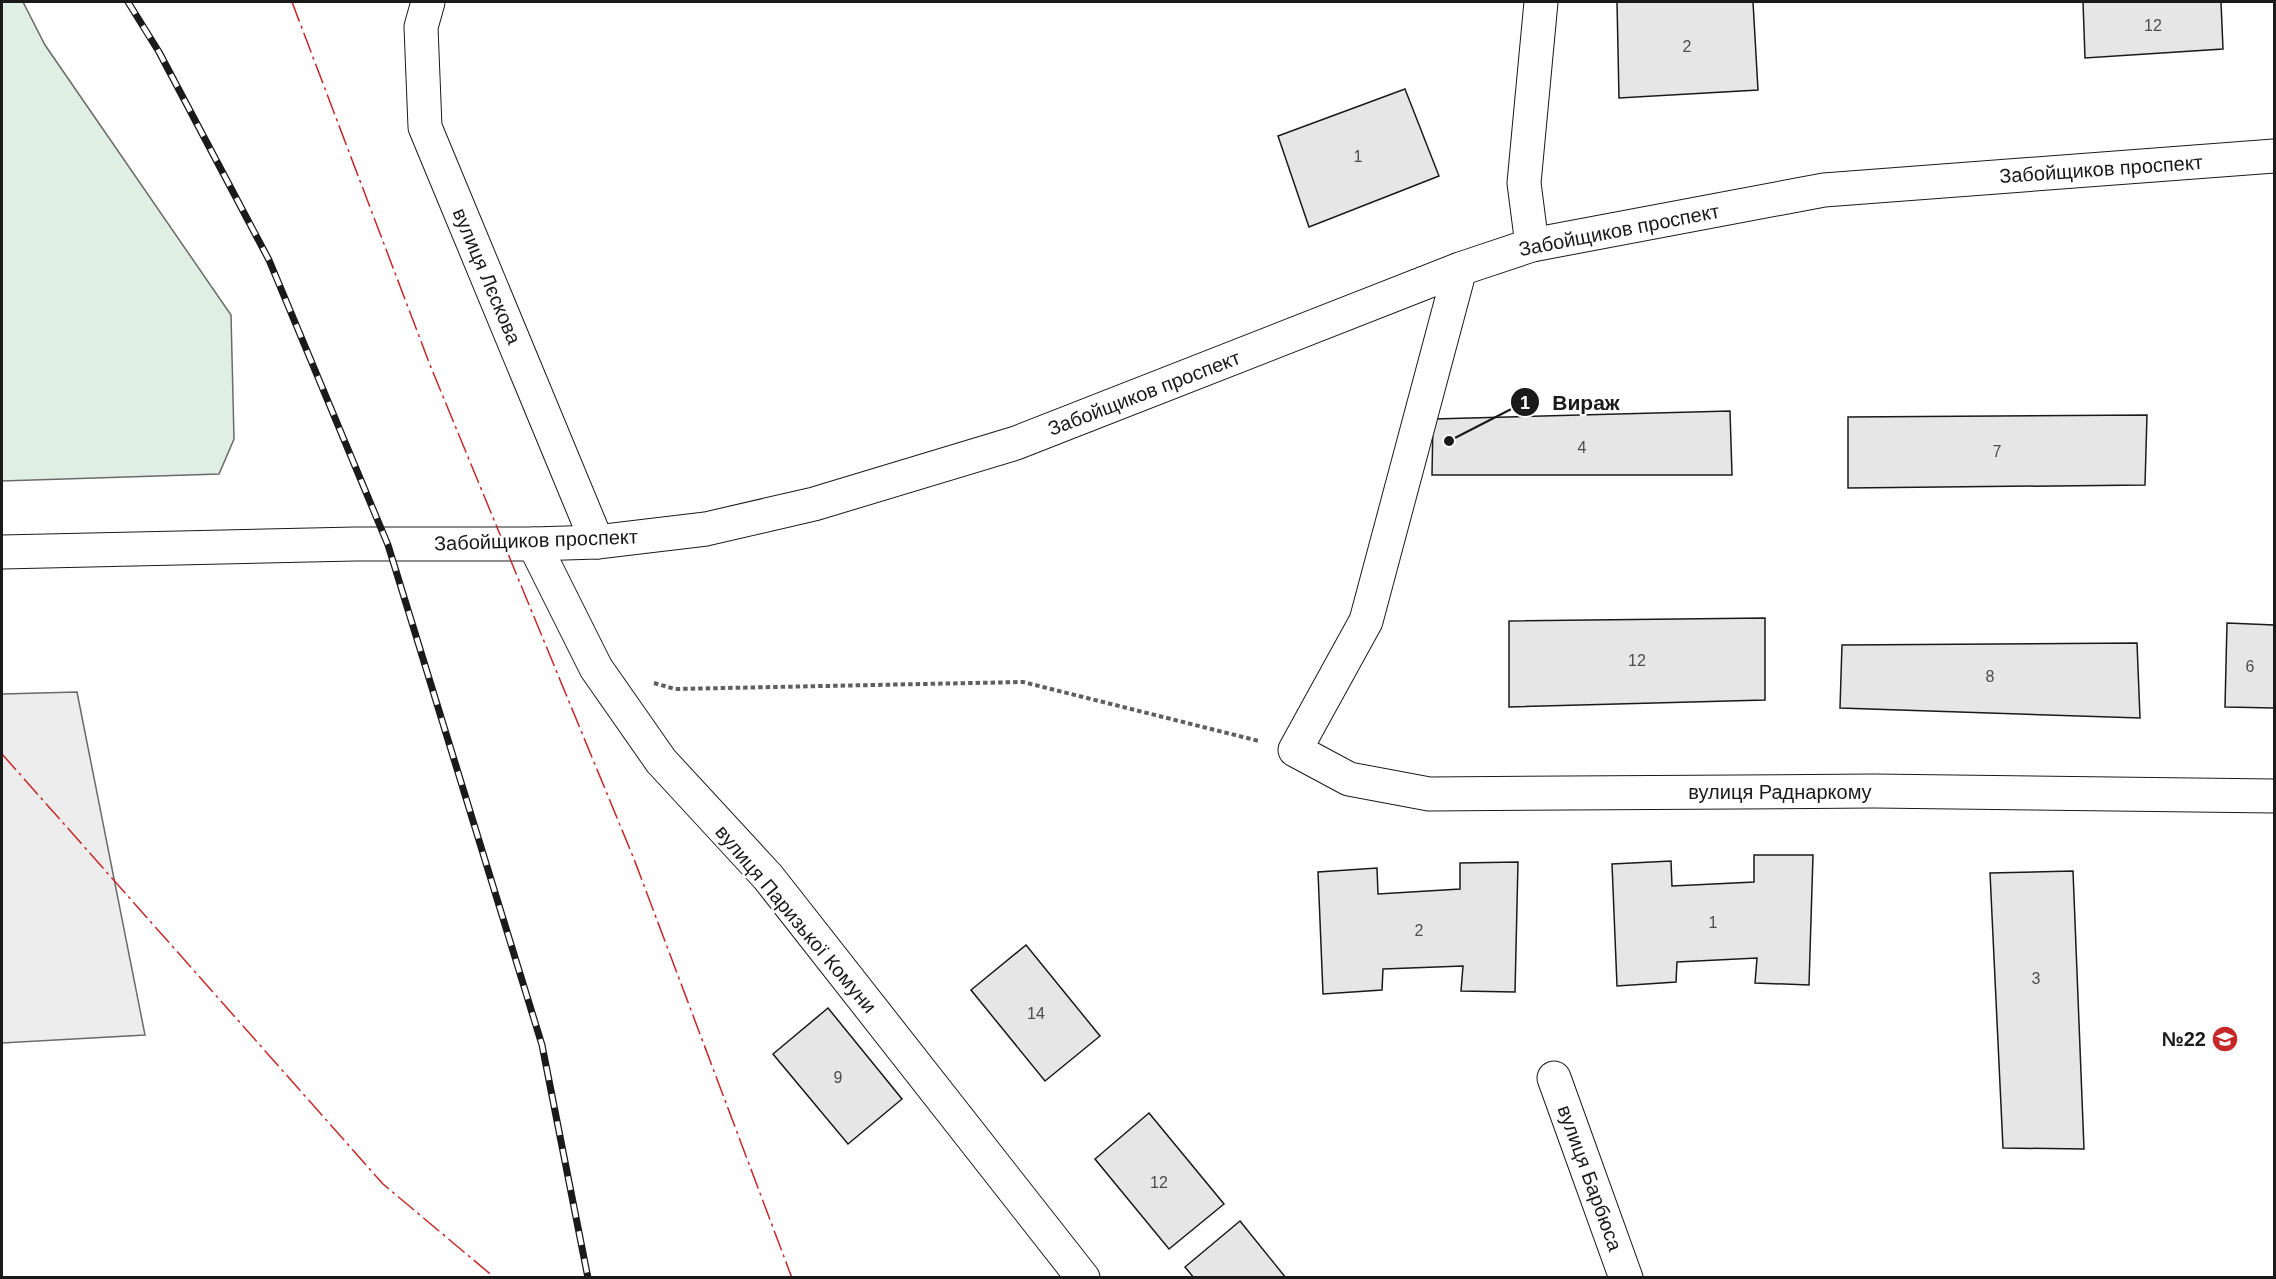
<svg xmlns="http://www.w3.org/2000/svg" width="2276" height="1279" viewBox="0 0 2276 1279" font-family="Arial,sans-serif">
<style>
.green{fill:#e0efe3;stroke:#6a6a6a;stroke-width:1.5}
.parking{fill:#ededed;stroke:#6a6a6a;stroke-width:1.5}
.building{fill:#e6e6e6;stroke:#1a1a1a;stroke-width:1.5}
.lines{fill:none;stroke-linecap:round;stroke-linejoin:round}
.minor-casing{stroke:#1a1a1a;stroke-width:35}
.major-casing{stroke:#1a1a1a;stroke-width:35}
.path{stroke:#5f5f5f;stroke-width:4;stroke-dasharray:4.5 3;stroke-linecap:butt}
.minor{stroke:#fff;stroke-width:33}
.major{stroke:#fff;stroke-width:33}
.rail-casing{stroke:#1a1a1a;stroke-width:7}
.rail{stroke:#fff;stroke-width:4.5;stroke-dasharray:14;stroke-linecap:butt}
.power{stroke:#c62828;stroke-width:1.5;stroke-dasharray:21 4.5 3 4.5;stroke-linecap:butt}
.labels{text-anchor:middle;stroke-width:4.5;stroke-linejoin:round;paint-order:stroke}
.number-label{font-size:16px;fill:#4d4d4d}
.street-label{font-size:20px;fill:#1a1a1a;stroke:#fff}
.poi-label{font-size:20px;font-weight:bold;fill:#1a1a1a;stroke:#fff;text-anchor:end}
.leader{fill:none;stroke:#1a1a1a;stroke-width:2}
.callout-dot{fill:#1a1a1a;stroke:#fff;stroke-width:2}
.mark-label{font-size:18px;text-anchor:middle;font-weight:bold;fill:#fff}
.callout-label{font-size:21px;text-anchor:middle;font-weight:bold;fill:#1a1a1a;stroke:#fff;stroke-width:4.5;stroke-linejoin:round;paint-order:stroke}
</style>
<rect width="100%" height="100%" fill="#fff"/>
<path class="green" d="M2,2H23L45,45L231,315L234,439L219,474L2,481Z"/>
<path class="parking" d="M77,692L145,1035L2,1043V694Z"/>
<g class="building">
<path d="M1617,2H1753L1758,90L1619,98Z"/>
<path d="M2083,2H2221L2223,49L2085,58Z"/>
<path d="M1405,89L1439,176L1309,227L1278,136Z"/>
<path d="M1730,411L1732,475H1432L1433,419Z"/>
<path d="M2147,415L2145,485L1848,488V417Z"/>
<path d="M1765,618V700L1509,707V621Z"/>
<path d="M2227,623L2274,625V708L2225,707Z"/>
<path d="M2137,643L2140,718L1840,708L1842,645Z"/>
<path d="M1754,855H1813L1809,985L1755,983L1757,958L1677,962L1676,982L1617,986L1612,864L1671,861L1672,886L1754,882Z"/>
<path d="M1518,862L1515,992L1461,991L1463,966L1383,969L1382,990L1323,994L1318,872L1377,868L1378,894L1460,889V863Z"/>
<path d="M2073,871L2084,1149L2003,1148L1990,873Z"/>
<path d="M1026,945L1100,1036L1045,1081L971,990Z"/>
<path d="M828,1008L902,1099L848,1144L773,1054Z"/>
<path d="M1149,1113L1224,1204L1169,1249L1095,1159Z"/>
<path d="M1240,1221L1286,1278H1194L1185,1267Z"/>
</g>
<g class="lines">
<defs>
<g id="minor">
<path d="M428,2L421,27L425,127L597,542"/>
<path d="M1532,245L1524,183L1541,2"/>
<path d="M1460,269L1366,621L1295,750L1349,779L1429,794L1874,791L2274,796"/>
<path d="M534,544L596,668L661,761L768,877L1083,1278"/>
<path d="M1554,1078L1626,1278"/>
</g>
<path id="major" d="M2,552L355,544H534L597,542L706,529L814,504L1016,443L1460,269L1532,245L1824,190L2274,156"/>
</defs>
<use href="#minor" class="minor-casing"/>
<use href="#major" class="major-casing"/>
<path class="path" d="M654,683L675,689L1023,682L1259,741"/>
<use href="#minor" class="minor"/>
<use href="#major" class="major"/>
<defs>
<path id="rail" d="M128,2L159,52L269,260L388,545L542,1045L588,1278"/>
</defs>
<use href="#rail" class="rail-casing"/>
<use href="#rail" class="rail"/>
<g class="power">
<path d="M292,2L430,365L634,859L792,1278"/>
<path d="M2,754L383,1184L495,1278"/>
</g>
</g>
<defs>
<symbol id="school-disc" viewBox="-11 -11 22 22"><circle r="9.5" fill="#c62828" stroke="#fff"/><path d="M0-5L7-2L0 1L-7-2ZM-4 1L0 2.5L4 1V4Q0 6-4 4Z" fill="#fff"/></symbol>
</defs>
<g fill-rule="evenodd">
<use href="#school-disc" x="2210" y="1024" width="30" height="30"/>
</g>
<g class="labels">
<g class="number-label">
<text x="2153" y="31">12</text>
<text x="1687" y="52">2</text>
<text x="1358" y="162">1</text>
<text x="1582" y="453">4</text>
<text x="1997" y="457">7</text>
<text x="1637" y="666">12</text>
<text x="2250" y="672">6</text>
<text x="1990" y="682">8</text>
<text x="1713" y="928">1</text>
<text x="1419" y="936">2</text>
<text x="2036" y="984">3</text>
<text x="1036" y="1019">14</text>
<text x="838" y="1083">9</text>
<text x="1159" y="1188">12</text>
</g>
<g class="street-label">
<text transform="translate(2101 169) rotate(-4)" y="7">Забойщиков проспект</text>
<text transform="translate(1619 230) rotate(-11)" y="7">Забойщиков проспект</text>
<text transform="translate(487 276) rotate(67)" y="7">вулиця Лєскова</text>
<text transform="translate(1144 393) rotate(-21)" y="7">Забойщиков проспект</text>
<text transform="translate(536 540) rotate(-2)" y="7">Забойщиков проспект</text>
<text x="1780" y="799">вулиця Раднаркому</text>
<text transform="translate(796 919) rotate(50)" y="7">вулиця Паризької Комуни</text>
<text transform="translate(1590 1178) rotate(70)" y="7">вулиця Барбюса</text>
</g>
<g class="poi-label">
<text x="2206" y="1046">№22</text>
</g>
</g>
<path class="leader" d="M1449 441L1525 402"/>
<g class="callout-dot">
<circle cx="1449" cy="441" r="6"/>
<circle cx="1525" cy="402" r="15"/>
</g>
<g class="mark-label">
<text x="1525" y="409">1</text>
</g>
<g class="callout-label">
<text x="1586" y="410">Вираж</text>
</g>
<rect width="2276" height="1279" fill="none" stroke="#1a1a1a" stroke-width="6"/>
</svg>
